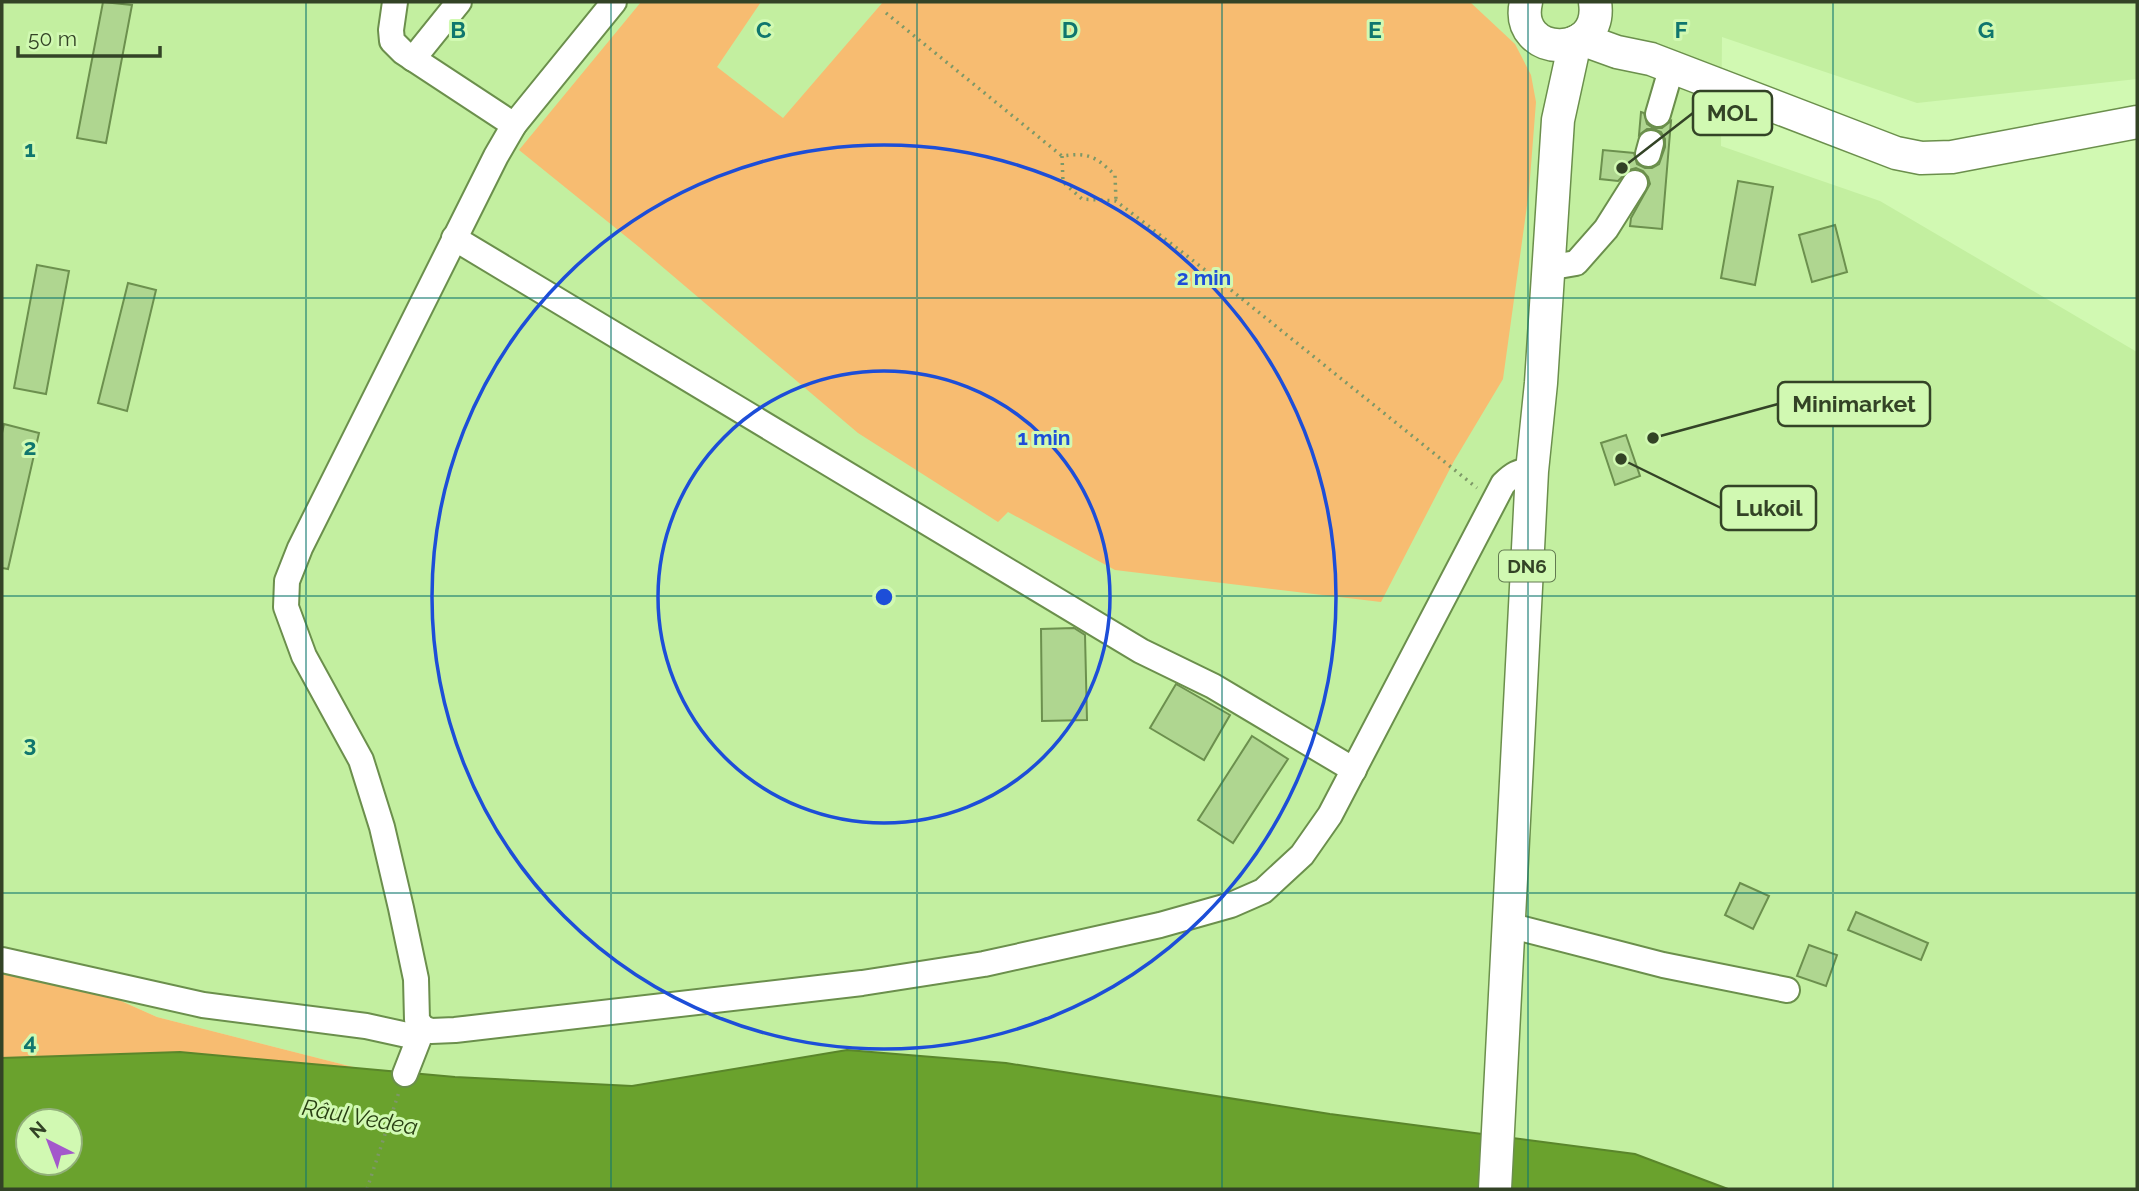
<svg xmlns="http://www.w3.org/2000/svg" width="2139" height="1191" viewBox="0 0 2139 1191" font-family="Raleway,sans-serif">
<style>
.built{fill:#c3efa0}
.green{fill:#f7bc71}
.water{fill:#6aa22d;stroke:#5a862b;stroke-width:2;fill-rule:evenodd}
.building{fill:#afd690;stroke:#6c904e;stroke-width:2}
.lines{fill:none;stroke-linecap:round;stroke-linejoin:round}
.minor-casing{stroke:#6b8f4c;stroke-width:28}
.major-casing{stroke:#6b8f4c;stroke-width:35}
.path{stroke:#7d9867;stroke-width:3.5;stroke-dasharray:2 5;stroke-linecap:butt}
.minor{stroke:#fff;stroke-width:24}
.major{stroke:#fff;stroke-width:32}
.grid{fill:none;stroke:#0f766e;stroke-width:2;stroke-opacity:0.55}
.ring{fill:none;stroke:#1d4ed8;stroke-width:3.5}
.labels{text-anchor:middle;stroke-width:6;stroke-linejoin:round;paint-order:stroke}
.shield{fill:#d1f9b2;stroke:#627a50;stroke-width:2}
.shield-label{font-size:19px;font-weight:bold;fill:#334326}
.water-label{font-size:23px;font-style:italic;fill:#294013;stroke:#d1f9b2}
.grid-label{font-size:23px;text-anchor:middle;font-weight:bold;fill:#0f766e;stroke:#d1f9b2;stroke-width:6;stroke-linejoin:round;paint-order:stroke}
.centre{fill:#1d4ed8;stroke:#d1f9b2;stroke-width:3.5}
.ring-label{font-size:21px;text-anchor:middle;font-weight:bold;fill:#1d4ed8;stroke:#d1f9b2;stroke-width:6;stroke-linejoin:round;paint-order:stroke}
.leader{fill:none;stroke:#334326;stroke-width:2.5}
.callout-dot{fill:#334326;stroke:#d1f9b2;stroke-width:2.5}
.callout{fill:#d1f9b2;stroke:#334326;stroke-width:2.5}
.callout-label{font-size:23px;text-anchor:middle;font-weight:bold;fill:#334326}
</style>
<rect width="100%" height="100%" fill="#d1f9b2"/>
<path class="built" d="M2,2H2137V79L1917,103L1722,37L1721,146L1880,201L2137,352V1189H389L361,1069L157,1017L72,979L2,956Z"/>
<g class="green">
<path d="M641,2H761L717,67L783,118L883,2H1470L1515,44L1531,75L1536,102L1529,191L1503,379L1454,461L1381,602L1115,570L1008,512L998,522L858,433L639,247L519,150Z"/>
<path d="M2,956L72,979L157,1017L361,1069L180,1052L2,1058Z"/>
</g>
<path class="water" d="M847,1050L1006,1063L1330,1114L1635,1154L1728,1189H2V1058L180,1052L455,1077L632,1086ZM28,1121H70V1163H28Z"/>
<g class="building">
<path d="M103,2L132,5L106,143L77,138Z"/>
<path d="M1641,112L1644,113L1647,124L1653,128H1662L1671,121L1662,229L1630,226L1631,218L1650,184L1648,177L1643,171L1636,168L1629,170L1618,181L1600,179L1603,150L1634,153L1637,164L1645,168H1652L1659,164L1665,147V139L1661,132L1654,129H1647L1639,135Z"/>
<path d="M1738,181L1773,187L1755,285L1721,278Z"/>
<path d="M1835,225L1847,272L1812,282L1799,235Z"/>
<path d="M37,265L69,271L46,394L14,388Z"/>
<path d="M128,283L156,290L127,411L98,403Z"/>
<path d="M4,424L39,433L8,569L2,568V433Z"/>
<path d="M1626,435L1640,476L1615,485L1601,443Z"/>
<path d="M1074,628L1085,635L1087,720L1042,721L1041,629Z"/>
<path d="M1176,684L1230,715L1204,760L1150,728Z"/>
<path d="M1252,736L1288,759L1233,843L1198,820Z"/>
<path d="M1740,883L1769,896L1753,929L1725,915Z"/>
<path d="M1856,912L1928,943L1921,960L1848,930Z"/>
<path d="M1809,945L1837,955L1826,986L1797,976Z"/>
</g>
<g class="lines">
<defs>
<g id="minor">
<path d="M395,2L391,30L392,41L403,52L514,125"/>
<path d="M614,2L514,125L496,156L300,548L287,581L286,607L304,656L361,760L382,827L401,908L416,979L417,1020L423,1028L431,1031L455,1030L862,983L984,964L1160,925L1231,905L1263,891L1302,855L1330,815L1503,484C1512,475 1519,470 1532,471"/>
<path d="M413,59L459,2"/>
<path d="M1658,114L1672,66"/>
<path d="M1648,154L1651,143"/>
<path d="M454,238L1141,651L1213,686L1354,770"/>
<path d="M1547,268L1576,263L1606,229L1635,183"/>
<path d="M1508,925L1663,965L1787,990"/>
<path d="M2,960L203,1005L366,1026L407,1035L423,1028"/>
<path d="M405,1074L423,1028"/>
</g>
<g id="major">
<path d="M1526,2C1513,58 1604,61 1595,2"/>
<path d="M1581,39L1617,52L1651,59L1896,153L1921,158L1952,157L2137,122"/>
<path d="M1495,1189L1532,471L1541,383L1558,120L1575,42"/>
</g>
</defs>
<use href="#minor" class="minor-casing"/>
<use href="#major" class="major-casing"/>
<g class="path">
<path d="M886,13L1062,156C1089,152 1096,157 1115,175L1116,201"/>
<path d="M1062,156L1063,182L1082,199L1116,201L1231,290L1477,488"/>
<path d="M367,1189L399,1092"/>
</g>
<use href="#minor" class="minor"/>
<use href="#major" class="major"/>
</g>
<path class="grid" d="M306,2V1189M611,2V1189M917,2V1189M1222,2V1189M1528,2V1189M1833,2V1189M2,298H2137M2,596H2137M2,893H2137"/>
<g class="ring">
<circle cx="884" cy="597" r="226"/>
<circle cx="884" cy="597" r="452"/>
</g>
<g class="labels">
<rect class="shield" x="1499" y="550.5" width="56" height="31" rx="5"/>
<g class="shield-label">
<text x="1527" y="573">DN6</text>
</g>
<g class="water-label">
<text transform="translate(360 1117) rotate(10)" y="8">Râul Vedea</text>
</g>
</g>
<g class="grid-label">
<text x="458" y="38">B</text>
<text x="764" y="38">C</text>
<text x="1070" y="38">D</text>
<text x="1375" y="38">E</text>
<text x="1681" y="38">F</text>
<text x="1986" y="38">G</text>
<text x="30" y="157">1</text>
<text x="30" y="455">2</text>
<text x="30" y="752">3</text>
<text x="30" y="1050">4</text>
</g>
<circle cx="884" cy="597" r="10" class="centre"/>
<g class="ring-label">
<text x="1204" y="285">2 min</text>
<text x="1044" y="445">1 min</text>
</g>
<path class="leader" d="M1622 168L1693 113M1653 438L1778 404M1621 459L1721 508"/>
<g class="callout-dot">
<circle cx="1622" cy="168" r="7"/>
<circle cx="1653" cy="438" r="7"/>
<circle cx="1621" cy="459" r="7"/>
</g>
<g class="callout">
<rect x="1693" y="91" width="79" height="44" rx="7"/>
<rect x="1778" y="382" width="152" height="44" rx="7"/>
<rect x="1721" y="486" width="95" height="44" rx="7"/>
</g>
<g class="callout-label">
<text x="1732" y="121">MOL</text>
<text x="1854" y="412">Minimarket</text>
<text x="1769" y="516">Lukoil</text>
</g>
<rect width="2139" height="1191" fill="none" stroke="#334326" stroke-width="7"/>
<g transform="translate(49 1142) rotate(318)"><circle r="33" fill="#d1f9b2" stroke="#92b07a" stroke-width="2"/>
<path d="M0-5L12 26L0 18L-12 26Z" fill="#a358cb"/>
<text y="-10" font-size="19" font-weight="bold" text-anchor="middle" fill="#334326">N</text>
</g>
<path d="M18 46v10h142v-10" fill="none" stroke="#334326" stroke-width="3.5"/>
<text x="28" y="46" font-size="21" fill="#334326" stroke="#d1f9b2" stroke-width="5" paint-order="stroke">50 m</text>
</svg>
